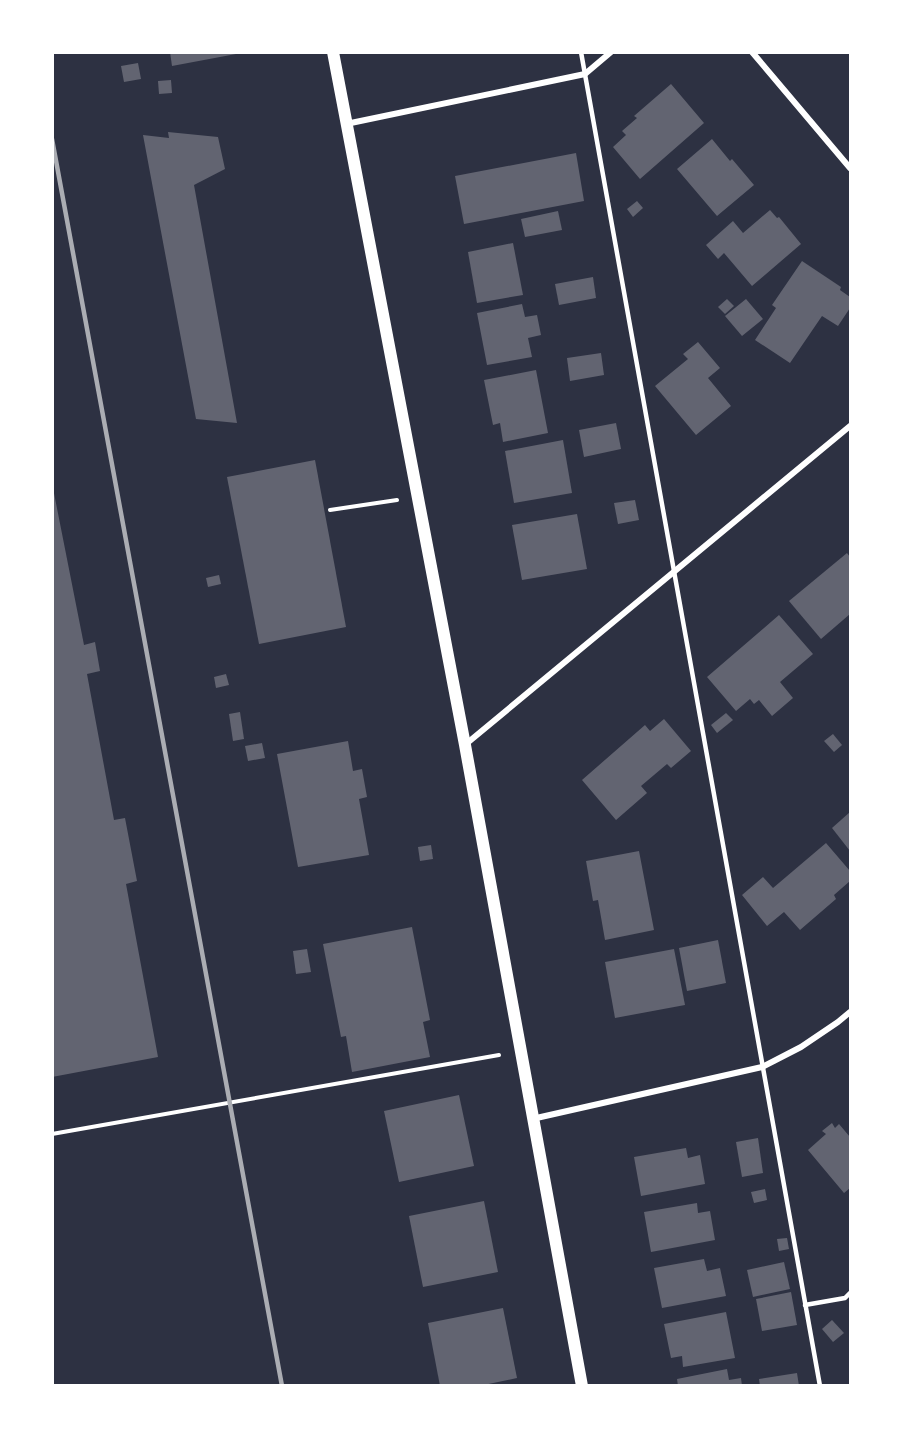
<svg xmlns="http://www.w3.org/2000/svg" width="903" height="1438" viewBox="0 0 903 1438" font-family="Arial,sans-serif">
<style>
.building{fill:#626471}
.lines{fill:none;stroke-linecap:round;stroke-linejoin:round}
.path{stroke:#fff;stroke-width:4}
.service{stroke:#fff;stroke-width:4.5}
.minor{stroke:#fff;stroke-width:6}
.secondary{stroke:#fff;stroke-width:12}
.rail{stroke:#abadb3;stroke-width:4.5}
</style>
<rect width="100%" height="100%" fill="#2d3142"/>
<g class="building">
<path d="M170,52H236V54L172,66Z"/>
<path d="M138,63L141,79L124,82L121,66Z"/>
<path d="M171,80L172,93L159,94L158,81Z"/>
<path d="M671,84L704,123L640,179L613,147L626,135L622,131L637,118L634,116Z"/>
<path d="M168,132L218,137L225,169L194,185L237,423L196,419L143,135L169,138Z"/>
<path d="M712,139L730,161L732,159L754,185L717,216L677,169Z"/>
<path d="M576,153L584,201L464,224L455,176Z"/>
<path d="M637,201L643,208L633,217L627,209Z"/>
<path d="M770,210L777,218L779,217L801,244L752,286L724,253L718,259L706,245L733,221L743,233Z"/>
<path d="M558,211L562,230L525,237L521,219Z"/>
<path d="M513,243L523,295L477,303L468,252Z"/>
<path d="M802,261L841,287L840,290L850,297V308L838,326L822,316L790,363L755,340L776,308L772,305Z"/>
<path d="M593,277L596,298L559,305L555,284Z"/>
<path d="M727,299L734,306L725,314L718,307Z"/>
<path d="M746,299L763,319L742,336L725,316Z"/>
<path d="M522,304L525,317L537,315L541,335L528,338L532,357L487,365L477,313Z"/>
<path d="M698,342L720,368L708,378L731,406L696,435L655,386L688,359L683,354Z"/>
<path d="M601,353L604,375L570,381L567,358Z"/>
<path d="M536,370L548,433L503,442L500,423L493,425L484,380Z"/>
<path d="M616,423L621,449L584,457L579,430Z"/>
<path d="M563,440L572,493L514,503L505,451Z"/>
<path d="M315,460L346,627L259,644L227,477Z"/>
<path d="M52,483L84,645L95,642L100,671L87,674L114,820L125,818L137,881L126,884L158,1057L52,1077Z"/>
<path d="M635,500L639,520L618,524L614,503Z"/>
<path d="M577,514L587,569L522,580L512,525Z"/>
<path d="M847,553L850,557V614L821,639L789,601Z"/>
<path d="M219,575L221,584L208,587L206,578Z"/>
<path d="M779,615L813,654L780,682L793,698L772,716L759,700L754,704L750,699L736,711L707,677Z"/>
<path d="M226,674L229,685L216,688L214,677Z"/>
<path d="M240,712L244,739L233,741L229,714Z"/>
<path d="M726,713L733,720L717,733L711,725Z"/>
<path d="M664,719L691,751L671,768L667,764L641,786L647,793L616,820L582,780L645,725L650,731Z"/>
<path d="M833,734L842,745L834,752L824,741Z"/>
<path d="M348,741L353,771L362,769L367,797L359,799L369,855L298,867L277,754Z"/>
<path d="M262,743L265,758L248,761L245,746Z"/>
<path d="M850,812V851L832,828Z"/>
<path d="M826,843L850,871V881L834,895L836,899L800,930L784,912L767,926L742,895L763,877L773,888Z"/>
<path d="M431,845L433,859L420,861L418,847Z"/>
<path d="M639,851L654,930L605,940L598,900L593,901L586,861Z"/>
<path d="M412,927L430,1020L423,1022L430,1057L352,1072L346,1036L341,1037L323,944Z"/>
<path d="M718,940L726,983L687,991L679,948Z"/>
<path d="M307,949L311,972L296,974L293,951Z"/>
<path d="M674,949L685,1005L615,1018L605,962Z"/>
<path d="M459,1095L474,1166L399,1182L384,1111Z"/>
<path d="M832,1123L835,1128L839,1124L850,1137V1188L844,1193L808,1150L826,1134L822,1131Z"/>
<path d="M758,1138L763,1173L742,1177L736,1142Z"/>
<path d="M686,1148L688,1158L700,1155L705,1184L641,1196L634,1157Z"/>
<path d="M765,1189L767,1200L754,1203L751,1192Z"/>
<path d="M484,1201L498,1272L423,1287L409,1216Z"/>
<path d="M697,1203L698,1213L710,1211L715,1240L651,1252L644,1212Z"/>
<path d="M787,1238L789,1249L779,1251L777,1239Z"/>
<path d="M704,1259L707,1271L720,1268L726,1296L662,1308L654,1268Z"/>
<path d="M784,1262L790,1289L753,1297L747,1270Z"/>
<path d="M791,1292L797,1325L762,1331L756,1299Z"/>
<path d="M503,1308L517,1378L479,1386H440L428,1323Z"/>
<path d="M726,1312L735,1358L683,1367L682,1356L671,1358L664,1324Z"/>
<path d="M832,1320L844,1333L833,1342L822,1329Z"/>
<path d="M727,1369L729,1380L741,1378L742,1386H678L677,1379Z"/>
<path d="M797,1373L799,1386H760L759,1379Z"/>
</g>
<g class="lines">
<g class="path">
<path d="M330,510L397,500"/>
<path d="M52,1134L499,1055"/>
</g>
<g class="service">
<path d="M581,52L820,1386"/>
<path d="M805,1305L845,1298L850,1293"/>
</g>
<g class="minor">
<path d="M752,52L850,168"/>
<path d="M346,124L585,74L611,52"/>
<path d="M466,744L850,426"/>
<path d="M532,1119L762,1067L801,1047L838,1022L850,1012"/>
</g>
<path class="secondary" d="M333,52L465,745L582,1386"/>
<path class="rail" d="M52,139L282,1386"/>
</g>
<rect width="903" height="1438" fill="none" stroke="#ffffff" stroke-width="108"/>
</svg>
